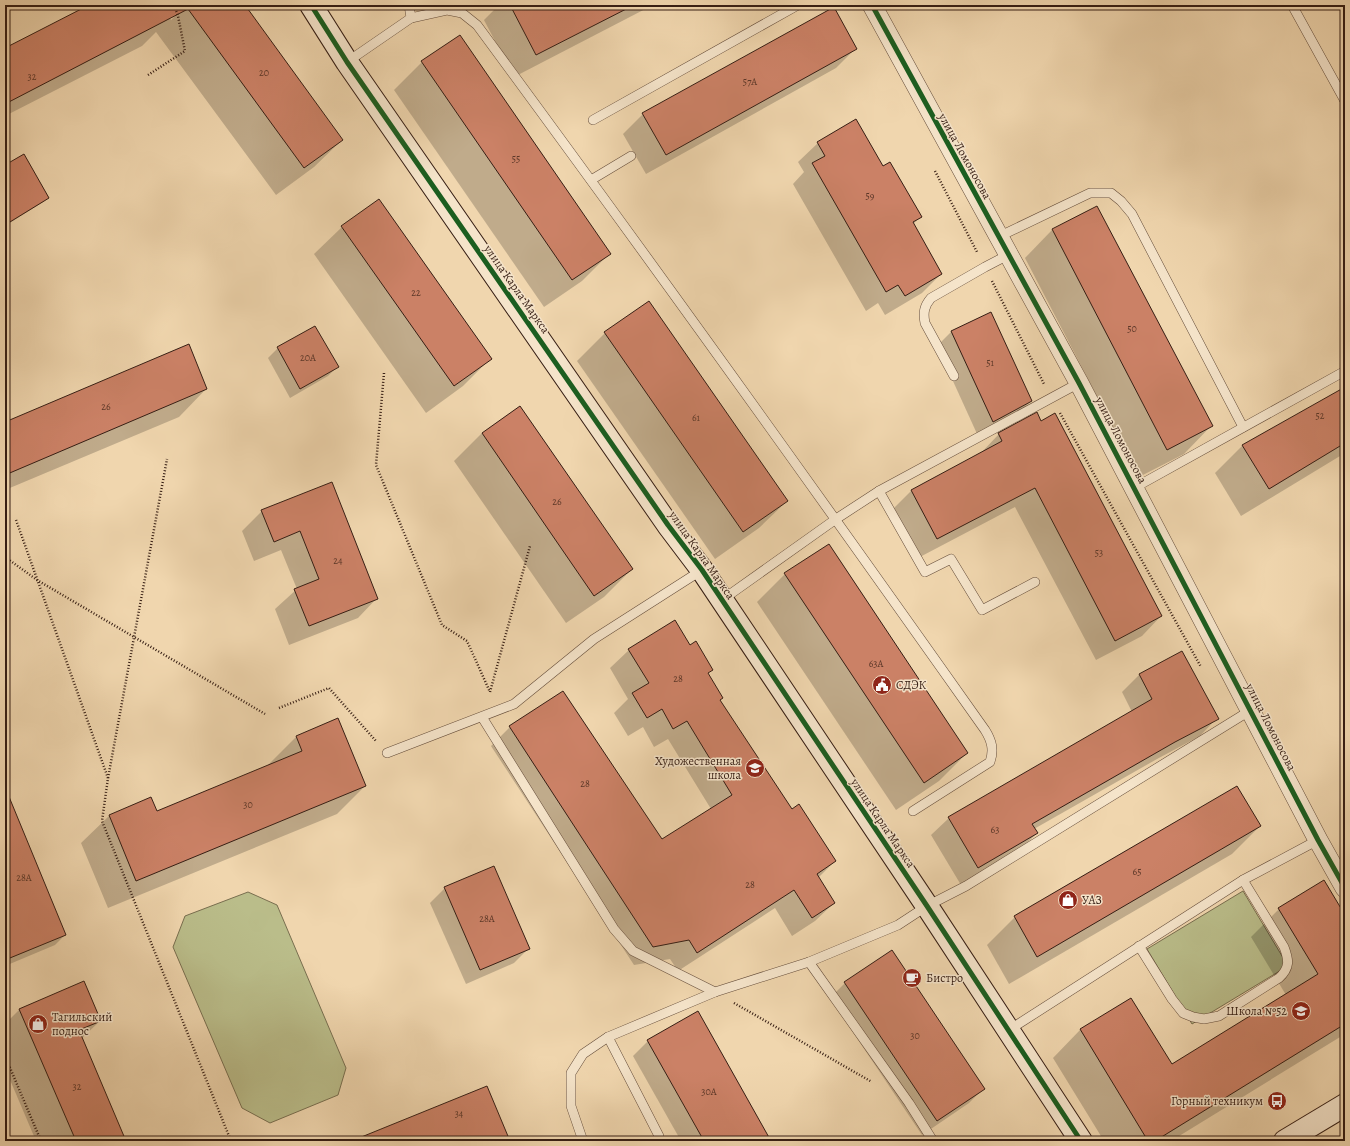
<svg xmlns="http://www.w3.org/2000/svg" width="1350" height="1146" viewBox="0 0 1350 1146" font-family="Alegreya,serif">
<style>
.green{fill:#babd8a;stroke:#786e4f}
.shadow{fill:#0003}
.building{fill:#cb8166;stroke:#361e14}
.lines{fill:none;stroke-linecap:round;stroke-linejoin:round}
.lane-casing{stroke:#644c3a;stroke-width:10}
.street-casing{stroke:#644c3a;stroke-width:20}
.secondary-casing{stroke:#361e14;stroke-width:24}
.path{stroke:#361e14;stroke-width:2.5;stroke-dasharray:1 2;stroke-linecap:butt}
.lane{stroke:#f5e4ca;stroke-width:9}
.street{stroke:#f5e4ca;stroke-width:19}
.secondary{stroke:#f5e4ca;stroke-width:22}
.cycleway-casing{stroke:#f5e4ca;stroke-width:8}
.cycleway{stroke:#1b5e20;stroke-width:5}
.labels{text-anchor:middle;stroke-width:3;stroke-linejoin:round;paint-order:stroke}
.number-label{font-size:10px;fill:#5b3728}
.street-label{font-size:12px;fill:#361e14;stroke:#f5e4ca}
.poi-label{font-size:12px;fill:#361e14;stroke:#f5e4ca;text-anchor:start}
</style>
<rect width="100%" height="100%" fill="#f0d6ae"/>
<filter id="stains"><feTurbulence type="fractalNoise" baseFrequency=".005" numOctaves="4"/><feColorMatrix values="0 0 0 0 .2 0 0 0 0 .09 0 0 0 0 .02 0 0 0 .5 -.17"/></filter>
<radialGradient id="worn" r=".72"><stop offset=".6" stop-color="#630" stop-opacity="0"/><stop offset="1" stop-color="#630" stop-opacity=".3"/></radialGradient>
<g class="green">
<path d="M1243,891L1288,966L1192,1024L1147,949Z"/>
<path d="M248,892L277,905L346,1068L338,1095L270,1123L242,1108L173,947L185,916Z"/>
</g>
<g class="shadow">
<path d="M91,5H163L171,20L186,5H243L342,140L314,167L276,195L156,32L142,46L5,116V49Z"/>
<path d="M499,5H653L514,77L484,20Z"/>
<path d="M856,48L836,68L646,174L623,134L643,114Z"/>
<path d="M422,62L609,254L582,281L544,307L394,90Z"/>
<path d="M818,143L883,168L921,217L913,224L941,274L922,293L885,315L878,303L866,311L793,184L804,172L798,162Z"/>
<path d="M5,166L48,197L43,202L5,226Z"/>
<path d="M1097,207L1211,426L1184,454L1139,477L1025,258L1052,230Z"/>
<path d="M342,227L490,359L463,386L426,413L314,254Z"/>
<path d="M649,302L787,501L759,528L715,559L577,361L605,333Z"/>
<path d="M952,331L1031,401L1016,416L978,436L937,346Z"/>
<path d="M278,348L337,367L328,376L290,398L268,358Z"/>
<path d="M1345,388V453L1241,516L1215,473L1242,446Z"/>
<path d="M206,389L179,417L5,490V424Z"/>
<path d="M520,407L632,569L604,597L566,623L454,461L482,433Z"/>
<path d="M999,434L1161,616L1142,636L1096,660L1015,507L918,558L892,510L912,490L980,454Z"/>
<path d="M332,484L377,598L358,618L289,645L275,609L297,589L281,550L254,561L242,531L262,511Z"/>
<path d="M785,574L967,753L939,781L896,810L757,602Z"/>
<path d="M690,646L712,669L707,674L722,698L719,701L792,810L835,861L818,878L834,903L815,921L792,936L775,908L678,971L670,959L634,965L491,746L510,727L661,840L711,809L668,739L654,747L643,727L628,736L614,713L628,699L610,668L629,650Z"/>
<path d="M1182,652L1217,718L1200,736L1157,759L1034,829L1037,833L1020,850L961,885L931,835L949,818L1132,712L1122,692L1139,675Z"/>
<path d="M338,720L365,786L337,814L108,908L81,843L109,816L151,798L157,813L269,766L268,765L296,737Z"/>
<path d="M1237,787L1260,826L1232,854L1009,984L987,945L1015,917Z"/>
<path d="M5,820L65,935L55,945L5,966Z"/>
<path d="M445,888L529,948L514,963L466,984L430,903Z"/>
<path d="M1279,909L1345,917V1034L1171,1141H1104L1053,1058L1080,1030L1131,999L1171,1065L1286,995L1251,937Z"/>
<path d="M845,983L984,1088L969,1103L922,1135L830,998Z"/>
<path d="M19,1010L100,1021L81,1039L125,1141H36L5,1068V1024Z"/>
<path d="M648,1041L770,1141H681L633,1056Z"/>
</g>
<g class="building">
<path d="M89,5H245L343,140L304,168L188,9L5,104V48Z"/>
<path d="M510,5H634L536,55Z"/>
<path d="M834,7L857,49L666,155L642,113Z"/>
<path d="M460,35L611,254L572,280L421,61Z"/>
<path d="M856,119L883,166L890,162L922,217L913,222L942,274L905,296L898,285L886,292L812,163L825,156L817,142Z"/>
<path d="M24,154L49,198L5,225V165Z"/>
<path d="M379,199L492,359L454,386L341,226Z"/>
<path d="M1097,206L1213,426L1167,450L1052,229Z"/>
<path d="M649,301L788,501L743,532L604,332Z"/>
<path d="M991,312L1032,401L993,422L951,331Z"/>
<path d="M315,326L339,367L300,389L277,347Z"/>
<path d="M189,344L207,389L5,475V422Z"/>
<path d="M1345,387V443L1269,489L1242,445Z"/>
<path d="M520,406L633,569L594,596L482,433Z"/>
<path d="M1037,412L1041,421L1055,413L1162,616L1115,641L1035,488L937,539L911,490L1002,441L998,433Z"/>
<path d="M332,482L378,599L309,626L294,589L319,579L300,531L274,542L261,510Z"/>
<path d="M829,544L968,753L924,783L784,573Z"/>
<path d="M675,620L690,645L696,641L713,670L708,673L723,698L720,700L792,809L799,804L836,861L817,874L835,903L812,918L794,890L697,953L689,940L653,947L509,726L563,691L662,839L732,795L687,721L673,729L662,709L647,718L632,693L649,683L628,649Z"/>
<path d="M1182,651L1219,719L1175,742L1032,824L1038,833L978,868L948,817L1152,699L1139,674Z"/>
<path d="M338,718L366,786L136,881L109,815L151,797L157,811L302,751L296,736Z"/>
<path d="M1237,786L1261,826L1037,957L1014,916Z"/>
<path d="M5,787L66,935L5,960Z"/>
<path d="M494,866L530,949L480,970L444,887Z"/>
<path d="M1324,880L1345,915V1024L1155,1141H1148L1080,1029L1131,998L1172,1064L1318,974L1278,908Z"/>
<path d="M892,950L985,1089L937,1121L844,982Z"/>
<path d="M84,981L101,1021L79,1030L126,1141H76L19,1009Z"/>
<path d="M698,1011L771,1141H704L647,1040Z"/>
<path d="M487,1086L510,1141H354V1140Z"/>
</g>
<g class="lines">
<defs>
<g id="lane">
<path d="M1292,5L1345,101"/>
<path d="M411,18L447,10L462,13L477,25C649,258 818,494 985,730C992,741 994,750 990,762L913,811"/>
<path d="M347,62L411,18L409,5"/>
<path d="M593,120L798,5"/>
<path d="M591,180L631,156"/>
<path d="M998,237L1090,193H1111L1121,201L1132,214L1243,427"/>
<path d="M954,376L925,323C923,313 924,306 931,298L985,267L1008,255"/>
<path d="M1134,488L1345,371"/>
<path d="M879,491L925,572L951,559L982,610L1035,582"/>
<path d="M722,600L836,519L879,491L1079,383"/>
<path d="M482,717L614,929L633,951L715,992"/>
<path d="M387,753L514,704L594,639L702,570"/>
<path d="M1139,946L1172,999L1183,1013L1193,1017L1204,1019L1219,1016L1279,978C1290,968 1289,960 1284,947L1243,880"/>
<path d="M809,962L909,1103L933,1141"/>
<path d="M1009,1030L1243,880L1318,840"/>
<path d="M608,1037L659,1136"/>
<path d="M583,1141L571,1106V1073L583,1054L608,1037L715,992L809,962L898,925L927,906L966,886L1251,710"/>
</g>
<path id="street" d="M872,5L1079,383L1318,840L1345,888"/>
<g id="secondary">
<path d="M311,5L347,62L668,525L702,570L927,906L1081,1141"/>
<path d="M1285,1141L1345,1105"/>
</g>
</defs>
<use href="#lane" class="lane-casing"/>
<use href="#street" class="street-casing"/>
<use href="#secondary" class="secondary-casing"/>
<g class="path">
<path d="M148,75L185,51L178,16L174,5"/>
<path d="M935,171L977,252"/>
<path d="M992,281L1044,384"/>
<path d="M384,373L376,465L442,625L467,641L490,692"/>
<path d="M1060,413L1201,667"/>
<path d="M16,520L108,778L102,821L231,1141"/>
<path d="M5,557L37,580L265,714"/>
<path d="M490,692L530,546"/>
<path d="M279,708L329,688L376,741"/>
<path d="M108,778L167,459"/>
<path d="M734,1003L872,1082"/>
<path d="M5,1056L41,1141"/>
</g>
<use href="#lane" class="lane"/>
<use href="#street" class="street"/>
<use href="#secondary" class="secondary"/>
<defs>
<g id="cycleway">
<path d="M311,5L347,62L668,525L702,570L927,906L1081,1141"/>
<path d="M872,5L1079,383L1318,840L1345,888"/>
</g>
</defs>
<use href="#cycleway" class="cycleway-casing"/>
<use href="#cycleway" class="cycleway"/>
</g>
<defs>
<symbol id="civic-disc" viewBox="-11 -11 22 22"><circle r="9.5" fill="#8f2418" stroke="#f5e4ca"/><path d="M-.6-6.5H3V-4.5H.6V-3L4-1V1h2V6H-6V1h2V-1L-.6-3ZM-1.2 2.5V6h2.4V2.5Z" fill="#fff"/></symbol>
<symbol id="school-disc" viewBox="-11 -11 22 22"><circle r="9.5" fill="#8f2418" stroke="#f5e4ca"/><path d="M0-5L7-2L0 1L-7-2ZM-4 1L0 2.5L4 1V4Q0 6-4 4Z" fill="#fff"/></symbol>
<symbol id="shop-disc" viewBox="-11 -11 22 22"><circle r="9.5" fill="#8f2418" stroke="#f5e4ca"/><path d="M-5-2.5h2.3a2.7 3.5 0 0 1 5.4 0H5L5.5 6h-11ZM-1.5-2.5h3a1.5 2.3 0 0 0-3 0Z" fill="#fff"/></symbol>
<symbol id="cafe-disc" viewBox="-11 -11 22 22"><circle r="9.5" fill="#8f2418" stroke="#f5e4ca"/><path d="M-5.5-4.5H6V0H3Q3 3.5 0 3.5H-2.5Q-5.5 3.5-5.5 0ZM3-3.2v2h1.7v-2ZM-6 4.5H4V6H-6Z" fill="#fff"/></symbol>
<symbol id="bus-disc" viewBox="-11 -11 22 22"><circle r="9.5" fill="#8f2418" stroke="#f5e4ca"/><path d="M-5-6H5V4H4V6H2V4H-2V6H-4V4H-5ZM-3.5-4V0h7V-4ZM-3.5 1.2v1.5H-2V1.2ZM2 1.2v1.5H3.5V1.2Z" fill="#fff"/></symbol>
</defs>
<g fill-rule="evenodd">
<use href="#civic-disc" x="871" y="674" width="22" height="22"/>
<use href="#school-disc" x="744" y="757" width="22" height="22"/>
<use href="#shop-disc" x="1057" y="889" width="22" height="22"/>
<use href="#cafe-disc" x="901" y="967" width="22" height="22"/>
<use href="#school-disc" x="1290" y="1000" width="22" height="22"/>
<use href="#shop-disc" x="27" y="1013" width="22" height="22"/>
<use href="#bus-disc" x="1266" y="1090" width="22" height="22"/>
</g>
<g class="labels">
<g class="number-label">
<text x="264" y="76">20</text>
<text x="32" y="80">32</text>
<text x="750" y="85">57А</text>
<text x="516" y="162">55</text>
<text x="870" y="199">59</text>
<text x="416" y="296">22</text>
<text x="1132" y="332">50</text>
<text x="308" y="361">20А</text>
<text x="990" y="366">51</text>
<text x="106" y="410">26</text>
<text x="1320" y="419">52</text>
<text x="696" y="421">61</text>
<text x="557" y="505">26</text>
<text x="1099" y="556">53</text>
<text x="338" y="564">24</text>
<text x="876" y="667">63А</text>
<text x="678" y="682">28</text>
<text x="585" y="787">28</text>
<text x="248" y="808">30</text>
<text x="995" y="833">63</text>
<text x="1137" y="875">65</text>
<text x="24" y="881">28А</text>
<text x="750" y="888">28</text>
<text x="487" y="922">28А</text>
<text x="915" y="1039">30</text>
<text x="77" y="1090">32</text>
<text x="709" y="1095">30А</text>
<text x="459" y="1117">34</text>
</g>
<g class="street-label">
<text transform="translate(965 156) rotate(61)" y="4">улица Ломоносова</text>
<text transform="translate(517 289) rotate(55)" y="4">улица Карла Маркса</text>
<text transform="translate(1121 440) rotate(62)" y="4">улица Ломоносова</text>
<text transform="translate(702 555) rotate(55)" y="4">улица Карла Маркса</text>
<text transform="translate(1271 727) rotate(63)" y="4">улица Ломоносова</text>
<text transform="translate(883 823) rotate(56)" y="4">улица Карла Маркса</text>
</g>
<g class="poi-label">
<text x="896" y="689">СДЭК</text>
<text x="741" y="765" text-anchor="end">Художественная<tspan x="741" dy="14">школа</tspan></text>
<text x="1082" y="904">УАЗ</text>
<text x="926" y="982">Бистро</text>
<text x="1287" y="1015" text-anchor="end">Школа №52</text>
<text x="52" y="1021">Тагильский<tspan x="52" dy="14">поднос</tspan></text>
<text x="1263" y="1105" text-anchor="end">Горный техникум</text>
</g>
</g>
<rect width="1350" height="1146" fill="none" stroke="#f0d6ae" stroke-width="20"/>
<rect x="6" y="6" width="1338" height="1134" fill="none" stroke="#361e14" stroke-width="2"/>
<rect x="10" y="10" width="1330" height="1126" fill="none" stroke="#361e14"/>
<rect width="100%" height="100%" filter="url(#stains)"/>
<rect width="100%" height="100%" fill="url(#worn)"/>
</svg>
